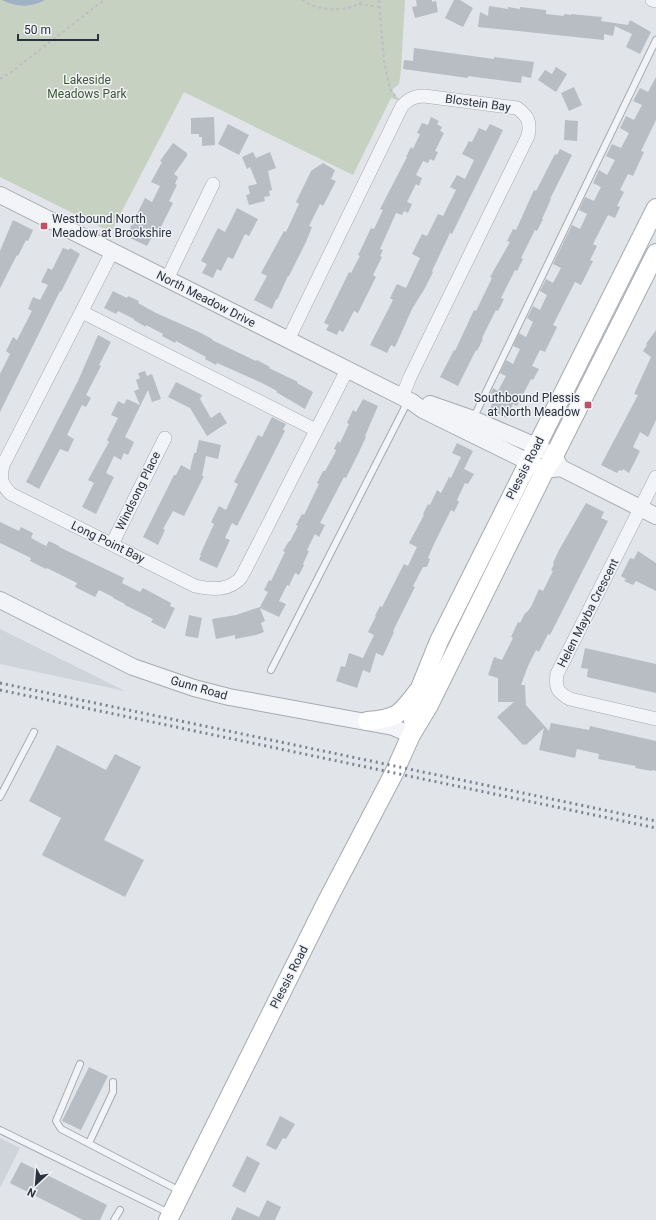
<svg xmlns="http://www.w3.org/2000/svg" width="656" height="1220" viewBox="0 0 656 1220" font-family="Roboto,sans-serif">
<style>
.built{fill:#cfd3da}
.green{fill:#c6d1c2}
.water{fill:#9fb2c5}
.building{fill:#b8bdc4}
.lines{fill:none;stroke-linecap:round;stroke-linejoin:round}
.service-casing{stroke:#a6abb2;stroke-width:8}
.minor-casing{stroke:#a6abb2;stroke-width:14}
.tertiary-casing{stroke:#a6abb2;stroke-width:18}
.secondary-casing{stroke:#a6abb2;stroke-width:20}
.path{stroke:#bbbec3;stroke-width:2;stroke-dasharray:3 3;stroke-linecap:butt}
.service{stroke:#f3f4f7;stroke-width:6}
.minor{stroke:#f3f4f7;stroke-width:13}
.tertiary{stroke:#f3f4f7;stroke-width:16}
.secondary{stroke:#fff;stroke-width:18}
.rail{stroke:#7b8490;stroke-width:3;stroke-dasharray:2 4;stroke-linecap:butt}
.poi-dot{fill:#c25064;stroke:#f0f2f6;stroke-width:1.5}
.labels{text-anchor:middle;stroke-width:3;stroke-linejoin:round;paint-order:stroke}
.park-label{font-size:12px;fill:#405939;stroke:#f0f2f6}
.street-label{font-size:12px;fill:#2a323e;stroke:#f0f2f6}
.poi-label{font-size:12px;fill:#2a323e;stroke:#f0f2f6;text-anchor:start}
</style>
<rect width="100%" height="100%" fill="#e1e4e8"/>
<g class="built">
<path d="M0,629L125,691L0,664Z"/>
<path d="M0,1138L20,1148L0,1188Z"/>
</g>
<path class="green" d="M0,0H405L401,70L399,84L392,90L400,101L391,98L353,175L184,92L111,232L0,177Z"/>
<path class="water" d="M2,0H45C30,8 16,7 2,0Z"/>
<g class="building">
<path d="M416,0H432V2L436,1L438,12L415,18L412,7L417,6Z"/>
<path d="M454,0H460L473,8L463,27L445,18Z"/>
<path d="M489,6L508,9V7L520,9V7L546,10V14L564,16V14L571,15V14L591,16L602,17L601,21L628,25L630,20L651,32L640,54L626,47L632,34L615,26L613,36L604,34V40L478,27L480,12L488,16Z"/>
<path d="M414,48L494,59V57L534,62L531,78L522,76L521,83L468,76V78L403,69L404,60L413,61Z"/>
<path d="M556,67L567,74L556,92L538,80L545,70L552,74Z"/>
<path d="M656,77V120L641,151L644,152L633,176L628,174L620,190L624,192L617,206L620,207L615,218L608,215L593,244L597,246L590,260L593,261L581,285L575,282L553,325L557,327L545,352L540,350L532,366L539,369L533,380L531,379L517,406L513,404L506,418L490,409L492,404L487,401L493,388L498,391L506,376L500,373L506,360L513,364L520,349L513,346L519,333L526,337L533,322L527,318L533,306L540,310L547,295L540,291L546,279L553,283L561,268L553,264L572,225L580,229L587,214L579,210L585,197L594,201L601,187L593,183L599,170L607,175L615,160L606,156L612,144L621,148L629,133L620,128L626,116L634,120L642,105L633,101L640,88L648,92Z"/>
<path d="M574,87L582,105L569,111L561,93Z"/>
<path d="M214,117L215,145L202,146V137H199V134H191V118Z"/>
<path d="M431,117L439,121L437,124L442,127L440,131L444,133L435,151L438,152L434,161L430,159L428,163L423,161L416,175L422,178L419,186L416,184L407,202L412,204L408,213L404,211L402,215L396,213L380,249L383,250L380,256L382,257L373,275L376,277L358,313L354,311L343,332L339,330L337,335L326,330L329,325L324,323L349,272L351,273L360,256L358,255L362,247L371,228L374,229L383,210L380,209L407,157H406L411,147L413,149L420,134L417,133L422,123L428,125Z"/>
<path d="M565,120L578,121L577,141L564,140Z"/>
<path d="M228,124L249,135L239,155L218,144Z"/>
<path d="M490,124L503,130L452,234L450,233L432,271L433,272L425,288L412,309L395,347L391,345L387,353L370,345L393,300L390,298L397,284L406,288L420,258L412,254L422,234L427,236L438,214L443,216L456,190L450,187L457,175L465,179L474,160L462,154L469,141L472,142L479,128L486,131Z"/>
<path d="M173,143L187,153V156L174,174L178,177L175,184L177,185L169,201L173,203L155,239L152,237L147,246L126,236L145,198L152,202L160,186L151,182L162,162L160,161Z"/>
<path d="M560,149L572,155L550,199H551L542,219H543L537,231L535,230L521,258L523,259L517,271L515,270L501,298L504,299L498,311L496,310L482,338L483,339L477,351L476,350L458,386L440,377L454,350L455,351L474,310L476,311L492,278L490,277L510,242L507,241L513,229L516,230L534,190L536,191L555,154L557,155Z"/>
<path d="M253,152L256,158L270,152L276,168L268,171L272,190L269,191L270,196L264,197L265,201L249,205L246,195L250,194L248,186L257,184L250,167L247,169L242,157Z"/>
<path d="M323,163L335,170L331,179L336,181L323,206L320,204L309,226L312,227L306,242L289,276H288L277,300L276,299L272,309L254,300L267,276L261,273L284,231L286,232L299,204L296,202L311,171Z"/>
<path d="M237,208L258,219L249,236L245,234L233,259L228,257L221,271L217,269L213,278L202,273L207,264L201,261L218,228L225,232Z"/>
<path d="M13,220L33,230L28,241L26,240L18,256L17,255L0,288V251Z"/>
<path d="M63,248L69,250L70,248L80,254L61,292L60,291L0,412V374L10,354L6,351L13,337L17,340L32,311L28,309L33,297L40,300L48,285L41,282L48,268L52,270Z"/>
<path d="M113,291L127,298L128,296L139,301L138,303L156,313L199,332L212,339V340L256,361L257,360L270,367L269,368L298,382L297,383L313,392L305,409L276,392L277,391L262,383L217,363L216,365L205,359L206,357L176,341L175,343L162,336L163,334L146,325V327L134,320V319L118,311L116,314L104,308Z"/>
<path d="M656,330V420L648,437L640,432L633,447L640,451L629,473L623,469L622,471L619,470L617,473L601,465L638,395L634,394L651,357L643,351L647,345L646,344Z"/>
<path d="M98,335L111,342L99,365L101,366L86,395L91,398L86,407L82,405L67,435L74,439L68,452L60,449L39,489L26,482L78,381Z"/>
<path d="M145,371L147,376L152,374L161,399L152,402L148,390L125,437L134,442L128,455L124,453L121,460L114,456L106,473L114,477L96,514L82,507L94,483L88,480L109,442L107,440L118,418L111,415L118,401L124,404L127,399L140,405L134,391L139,389L136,380L140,378L138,373Z"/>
<path d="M176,382L202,395L200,399L211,418L220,412L227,423L207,436L190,408L168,397Z"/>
<path d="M363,399L378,406L365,436L366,437L359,452L346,478L344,477L320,523L325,525L319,537L315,534L307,550L309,551L303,564L304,565L299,575L295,573L289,586L287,585L279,601L286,604L279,617L260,608L265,621L261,623L264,632L256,635L235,639V635L216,639L212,619L236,615L260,607L268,592L264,590L269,580L271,581L285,552L283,551L289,541H290L298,526L296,525L302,514L304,515L319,484L317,483L323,471H325L335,453L336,450L334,449L338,441L340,443L349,424L347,423L353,410L356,412Z"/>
<path d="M272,417L286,424L283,429L285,431L237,526L232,523L225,538L230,540L217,568L199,560L201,555H200L214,524L211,522L219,506L226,510L238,484L234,482L258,435L262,437Z"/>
<path d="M199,440L221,445L218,459L206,456L202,476H204L184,516L173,511L163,529L165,530L158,545L143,537L174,475H176L181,465L190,470L194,453H196Z"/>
<path d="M457,443L473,451L464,469L474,474L468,484L465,483L457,500L459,502L454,512L451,510L434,544L428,558L430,559L427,567H423L413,586L415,587L393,631L394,632L383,656L376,653L370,673L363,670L357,688L336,681L341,666L345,667L349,653L363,658L374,635L368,632L376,616H375L380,606L382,607L404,564L408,566L417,547L409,543L424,515L423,514L428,504L430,505L437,490L441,493L449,477L451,478L461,457L452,453Z"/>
<path d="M586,503L604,512L601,518L608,521L550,635L548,634L539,652L536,650L528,666L521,685H525L526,705L549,731L551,723L589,730L590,726L656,741V771L652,770V771L635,768L636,766L598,759L599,754L577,749L575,758L539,750L544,728L526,745L525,744L523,745L497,717L514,702H498V678L488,675L494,657L502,660L513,638L511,637L518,622L520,623L525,613H526L531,607L539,589L543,591L553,571L551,570L554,564L553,563L559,550Z"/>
<path d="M0,522L19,531L21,527L33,533L31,538L46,546L49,541L59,546V547L124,578L122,583L140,592L143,588L171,603L170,606L175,608L165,629L151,622L153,619L125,605V604L113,598V597L99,590L95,597L75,587L77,583L47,568L46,569L30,561L31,558L0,543Z"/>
<path d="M638,551L656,563V591L636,581L633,585L624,581L626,579L621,576L630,558L634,559Z"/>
<path d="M189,615L202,618L198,638L185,636Z"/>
<path d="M585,648L656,664V693L587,677L588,669L581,668Z"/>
<path d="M57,745L106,770L115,754L141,767L104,840L144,860L125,897L42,855L61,818L29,801Z"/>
<path d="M89,1067L108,1076L81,1130L62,1121Z"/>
<path d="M280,1116L295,1124L286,1139L283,1138L276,1150L266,1145Z"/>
<path d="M247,1156L260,1163L245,1193L232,1186Z"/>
<path d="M21,1162L107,1205L100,1220H83L10,1183Z"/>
<path d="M267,1200L281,1207L275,1220H231L237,1207L259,1217Z"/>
</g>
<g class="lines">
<defs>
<g id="service">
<path d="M473,419L656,40"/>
<path d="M271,670L405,407L403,401"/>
<path d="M0,797L34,732"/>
<path d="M80,1064L56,1121L61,1129L180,1191"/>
<path d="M0,1130L169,1213"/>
<path d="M89,1143L113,1092V1082"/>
<path d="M114,1220L120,1210"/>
</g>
<g id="minor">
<path d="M652,0L656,1"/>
<path d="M112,252L3,465C0,479 1,484 11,494L195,586C208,589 225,591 236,582C240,580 242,575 244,572L347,370"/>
<path d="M167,279L213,184"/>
<path d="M82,312L316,430"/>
<path d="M288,340L402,106C409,99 414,96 424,96L517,108C528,116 531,122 528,136L410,377L402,397"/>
<path d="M656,477L557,674C555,688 557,692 570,699L656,719"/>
<path d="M112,544L165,438"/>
</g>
<g id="tertiary">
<path d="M0,195L412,402L423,410L545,470L561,468"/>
<path d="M430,404L473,419L536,446L554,456L561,468L656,516"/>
<path d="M0,600L133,667L194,688L229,697L393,727L411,735"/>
</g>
<g id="secondary">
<path d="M367,721C396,719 400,715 417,692"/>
<path d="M413,721L417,708L420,688L439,641L656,208"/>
<path d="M168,1220L327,901L394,773L411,735L429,705L545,470L554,456L656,253"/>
</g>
</defs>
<use href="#service" class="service-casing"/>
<use href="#minor" class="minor-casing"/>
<use href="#tertiary" class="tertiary-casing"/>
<use href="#secondary" class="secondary-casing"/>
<g class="path">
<path d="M302,0C321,12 347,13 365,0"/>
<path d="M379,0L384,61L390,89L395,96"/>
<path d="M359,4L380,7"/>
<path d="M0,79L10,73L104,0"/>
</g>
<use href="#service" class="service"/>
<use href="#minor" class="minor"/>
<use href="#tertiary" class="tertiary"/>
<use href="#secondary" class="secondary"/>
<g class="rail">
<path d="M0,683L656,821"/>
<path d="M0,690L656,828"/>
</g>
</g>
<g class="poi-dot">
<rect x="40" y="222" width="8" height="8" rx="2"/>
<rect x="584" y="401" width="8" height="8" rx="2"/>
</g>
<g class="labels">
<g class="park-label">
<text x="87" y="84">Lakeside<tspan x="87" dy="14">Meadows Park</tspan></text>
</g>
<g class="street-label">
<text transform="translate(478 103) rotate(8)" y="4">Blostein Bay</text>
<text transform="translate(206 299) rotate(27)" y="4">North Meadow Drive</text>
<text transform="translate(525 468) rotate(-63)" y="4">Plessis Road</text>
<text transform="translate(138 491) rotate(-64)" y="4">Windsong Place</text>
<text transform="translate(108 542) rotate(26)" y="4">Long Point Bay</text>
<text transform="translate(588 613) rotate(-63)" y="4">Helen Mayba Crescent</text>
<text transform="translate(199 688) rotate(16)" y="4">Gunn Road</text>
<text transform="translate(289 977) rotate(-63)" y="4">Plessis Road</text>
</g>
<g class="poi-label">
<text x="52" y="223">Westbound North<tspan x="52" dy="14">Meadow at Brookshire</tspan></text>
<text x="580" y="402" text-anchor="end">Southbound Plessis<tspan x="580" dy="14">at North Meadow</tspan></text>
</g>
</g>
<g transform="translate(36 1184) rotate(206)" stroke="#f0f2f6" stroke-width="3" paint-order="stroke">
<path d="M0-3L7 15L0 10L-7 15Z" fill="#2a323e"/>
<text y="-6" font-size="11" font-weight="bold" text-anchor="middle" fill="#2a323e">N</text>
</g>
<path d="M18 34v6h80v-6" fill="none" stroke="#2a323e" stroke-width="2"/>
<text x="24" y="34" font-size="12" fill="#2a323e" stroke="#f0f2f6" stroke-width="3" paint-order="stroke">50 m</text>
</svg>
